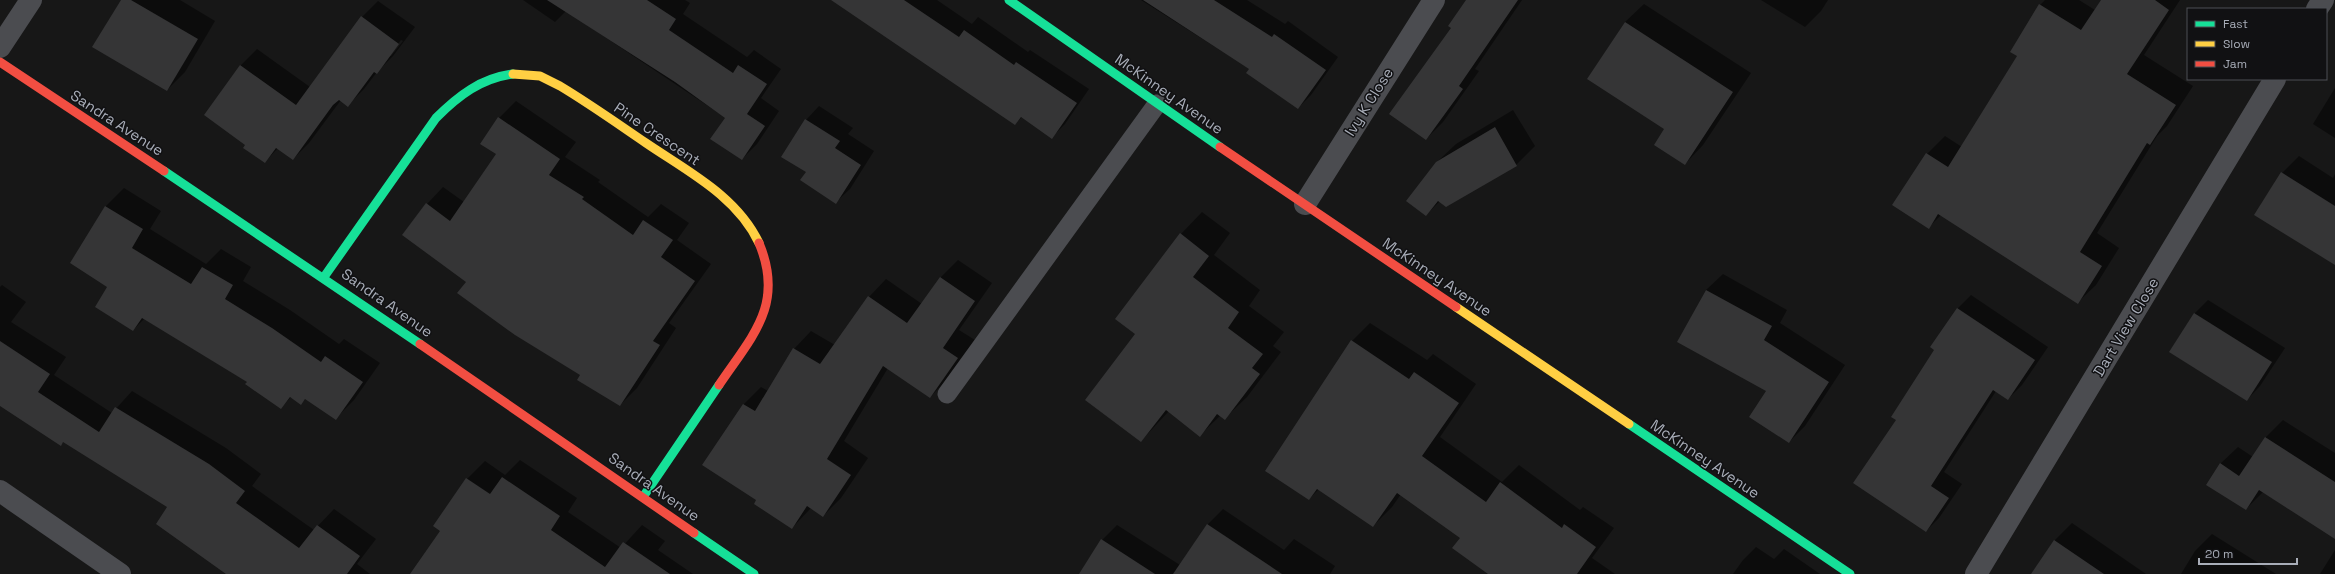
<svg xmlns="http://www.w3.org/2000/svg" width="2335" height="574" viewBox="0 0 2335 574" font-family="'Space Grotesk',sans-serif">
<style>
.shadow{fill:#0007;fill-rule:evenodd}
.building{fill:#353536}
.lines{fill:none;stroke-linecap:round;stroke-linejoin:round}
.lane{stroke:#4b4c50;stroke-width:19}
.street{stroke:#4b4c50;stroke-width:22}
.fast{stroke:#16e098;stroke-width:9}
.slow{stroke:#ffcf43;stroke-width:9}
.jam{stroke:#f24e42;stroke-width:9}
.labels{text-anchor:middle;stroke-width:3;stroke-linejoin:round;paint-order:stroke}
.street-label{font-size:15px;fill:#a8adb8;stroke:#111113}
</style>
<rect width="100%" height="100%" fill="#171717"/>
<g class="shadow">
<path d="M122,0H180L215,21L185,72L167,90Z"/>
<path d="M523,0H685L690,3L683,14L747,57L754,50L781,69L761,98L779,111L757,144L742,159L726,118L566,11L555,22Z"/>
<path d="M833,0H937L972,24L978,17L1028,52L1030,50L1089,89L1065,124L1052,137L1022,117L1015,124Z"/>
<path d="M1141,0H1247L1285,24L1288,21L1338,57L1311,95L1298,108L1250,69Z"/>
<path d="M1467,0H1522L1475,69L1479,71L1443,122L1426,139L1452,27Z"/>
<path d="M1761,0H1828L1821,11L1805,27Z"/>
<path d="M2045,0H2079L2095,10L2102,0H2180L2144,55L2193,86L2167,126L2157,136L2097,233L2119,248L2096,285L2078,302L1941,215L1929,227L1894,205L1927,154L1945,136L1962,147L2018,56L2040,5Z"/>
<path d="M378,1L415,27L393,56L377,72L364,89L348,105L341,100L309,143L293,159L278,148L265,162L247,145L205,115L241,65L257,49L310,87L362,17ZM401,40L403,41L391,56H389Z"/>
<path d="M1644,4L1751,73L1703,145L1685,164L1666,129L1588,79L1625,22Z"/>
<path d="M2335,88V138L2313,124Z"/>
<path d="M516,101L576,142L565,157L600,180L598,182L648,217L661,204L689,223L677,240L711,264L669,323L676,328L637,388L620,405L467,281L427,204L443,187L464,202L497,154L499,118Z"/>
<path d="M819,106L853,128L848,134L874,151L850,189L836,202L807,172L806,120Z"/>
<path d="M1513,110L1535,146L1516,165L1446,206L1440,201L1426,215L1437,162L1456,144Z"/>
<path d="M2299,156L2333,178L2335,174V250L2256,215L2282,173Z"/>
<path d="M124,188L161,211L150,229L206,264L221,249L251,267L243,281L290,310L339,344L344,339L380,363L354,400L335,419L306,398L301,404L291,397L281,408L248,382L144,319L133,330L109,287L71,263L106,206Z"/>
<path d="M1202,212L1230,233L1214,255L1260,290L1249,306L1284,332L1273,346L1281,352L1247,397L1225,418L1221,415L1200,435L1169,411L1141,441L1136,334L1181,234Z"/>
<path d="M958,260L992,283L959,330L975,340L947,380L930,397L888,368L844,441L868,458L841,498L823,516L811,508L792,528L758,500L704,465L744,404L761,387L768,391L794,349L811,331L835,345L869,297L886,279L922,304L941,277Z"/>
<path d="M1723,274L1787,310L1780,323L1845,365L1805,426L1789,442L1768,390L1678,342L1706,290Z"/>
<path d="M2,285L26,302L11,322L66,357L54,375L112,413L132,391L226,448L261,474L252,486L314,530L334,509L376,539L357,564L370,574H228L169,507L64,441L0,405V287Z"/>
<path d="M1971,295L2048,347L2022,385L2008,399L1996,391L1944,472L1962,484L1939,518L1926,531L1897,420L1958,308Z"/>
<path d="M2208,300L2285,348L2260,386L2247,400L2170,351L2195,313Z"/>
<path d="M1370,323L1427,360L1433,354L1476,384L1440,437L1502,482L1519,465L1580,510L1583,507L1614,528L1592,558L1615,574H1491L1461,538L1401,494L1392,507L1373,526L1319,489L1309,499L1352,341Z"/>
<path d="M2283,420L2335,453V538L2263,492L2246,509L2220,464L2238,447L2253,457L2266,437Z"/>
<path d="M520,460L577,498L568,512L621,548L642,525L665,541L658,550L693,574H412L442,530L467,479L485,461L505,475Z"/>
<path d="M1223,509L1284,550L1294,539L1335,566L1330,574H1080L1102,540L1117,525L1180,565L1208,524Z"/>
<path d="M2072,523L2146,574H2032L2055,540Z"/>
<path d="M2212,534L2276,574H2181L2195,551Z"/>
<path d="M1756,547L1774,559L1784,549L1820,574H1733L1743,560Z"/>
<path d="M2335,550V574H2320Z"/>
</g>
<g class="building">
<path d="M121,0H131L198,39L167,91L92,47Z"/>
<path d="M547,0H647L676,19L669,30L733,73L738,65L767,84L747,114L765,126L742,160L710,139L725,118L675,82Z"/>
<path d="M831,0H904L959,37L964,30L1014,65L1016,62L1077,103L1052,139L1021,117L1015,125Z"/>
<path d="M1143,0H1214L1272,37L1274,34L1326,70L1298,109L1246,73L1249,69Z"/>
<path d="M1466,0H1518L1459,86L1463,89L1426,140L1389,114L1451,28L1448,26Z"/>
<path d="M2101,0H2155L2169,10L2127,74L2176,105L2150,145L2147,143L2080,252L2102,266L2078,304L1938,214L1929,229L1892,205L1926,153L1948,167L2017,56L2010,52L2039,4L2081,30Z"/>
<path d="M361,16L399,44L377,74L374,72L348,107L339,100L333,105L293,160L276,148L265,163L243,148L245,145L204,115L240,65L296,105Z"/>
<path d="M1625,22L1733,92L1685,165L1654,145L1664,129L1587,79Z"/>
<path d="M498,117L560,159L549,175L584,197L582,199L633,235L643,220L673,240L661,257L695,281L653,341L660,345L620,406L577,380L580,375L515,335L457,293L466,282L402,235L426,203L450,221L496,154L480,144Z"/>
<path d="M805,119L840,141L835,148L861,165L836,204L800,180L806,172L781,157Z"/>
<path d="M1495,127L1517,166L1446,207L1438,201L1426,216L1406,201L1436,162Z"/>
<path d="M2281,172L2335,206V265L2254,215Z"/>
<path d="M105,206L143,229L132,248L191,284L202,267L233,285L225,299L272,328L321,362L325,356L363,382L336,420L305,399L301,405L290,397L281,409L245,384L247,382L142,318L133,331L95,307L107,287L70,263Z"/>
<path d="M1180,233L1209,256L1193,277L1239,312L1228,328L1263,354L1252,368L1260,374L1225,420L1217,414L1200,437L1166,410L1141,442L1085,400L1135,334L1115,319Z"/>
<path d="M940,277L975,301L943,348L958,358L930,398L883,366L827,459L851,475L823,517L807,506L792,529L754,504L756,500L702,465L743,404L755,411L793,348L820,364L868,296L907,323Z"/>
<path d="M1706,290L1772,326L1764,340L1829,382L1789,443L1749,417L1766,391L1677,342Z"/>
<path d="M1957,308L2035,360L2008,400L1993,390L1931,486L1949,498L1926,532L1853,483L1896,420L1891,417L1934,350L1930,347Z"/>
<path d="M2194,313L2272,362L2247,401L2169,352Z"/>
<path d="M1351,340L1409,379L1414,372L1459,403L1422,456L1486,502L1500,482L1562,528L1564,524L1596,547L1577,574H1488L1452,548L1460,538L1397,493L1373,527L1317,489L1309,500L1265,471Z"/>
<path d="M0,341L50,374L38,392L99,432L115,407L209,464L245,491L236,503L299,548L317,525L360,556L347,574H226L156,524L167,507L63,442L61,446L0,406Z"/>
<path d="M2265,437L2335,482V539L2259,490L2246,510L2206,485L2220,463L2239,476Z"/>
<path d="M502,477L560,516L551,530L605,567L623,542L670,574H410L440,531L433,526L466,478L490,494Z"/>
<path d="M1207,524L1282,574H1173Z"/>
<path d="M1101,539L1155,574H1079Z"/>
<path d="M2054,540L2104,574H2031Z"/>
</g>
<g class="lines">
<path class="lane" d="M947,394L1157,104"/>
<g class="street">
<path d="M2317,9L2323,0"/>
<path d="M0,47L31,0"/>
<path d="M1305,204L1434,0"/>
<path d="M0,491L120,574"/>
<path d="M1976,574L2275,79"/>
</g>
<g class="fast">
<path d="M1009,0L1220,147"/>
<path d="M164,171L420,344"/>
<path d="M324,277L436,118C458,96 481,78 513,74"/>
<path d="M1629,424L1850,574"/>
<path d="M643,497L719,385"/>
<path d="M694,533L754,574"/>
</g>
<g class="slow">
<path d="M513,74L540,76L560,86C590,104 618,124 646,143C687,171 737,196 759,243"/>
<path d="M1456,307L1629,424"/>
</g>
<g class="jam">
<path d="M0,62L164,171"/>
<path d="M1220,147L1456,307"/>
<path d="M420,344L694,533"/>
<path d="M719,385C752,336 785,305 759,243"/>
</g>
</g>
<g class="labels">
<g class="street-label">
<text transform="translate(1169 94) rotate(35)" y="5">McKinney Avenue</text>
<text transform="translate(1369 102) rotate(-58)" y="5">Ivy K Close</text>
<text transform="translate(117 123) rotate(33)" y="5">Sandra Avenue</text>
<text transform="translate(657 134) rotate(34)" y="5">Pine Crescent</text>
<text transform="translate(1437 277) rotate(34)" y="5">McKinney Avenue</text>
<text transform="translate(387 303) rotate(35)" y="5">Sandra Avenue</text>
<text transform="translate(2126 327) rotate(-59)" y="5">Dart View Close</text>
<text transform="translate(1705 459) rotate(34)" y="5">McKinney Avenue</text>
<text transform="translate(654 487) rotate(35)" y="5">Sandra Avenue</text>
</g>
</g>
<rect x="2187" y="8" width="140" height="72" fill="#111113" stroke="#4d4f55"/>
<rect x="2195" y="21" width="20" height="6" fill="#16e098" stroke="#4d4f55"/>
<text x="2223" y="28" font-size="12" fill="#a8adb8">Fast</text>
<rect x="2195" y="41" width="20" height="6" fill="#ffcf43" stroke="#4d4f55"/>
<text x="2223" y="48" font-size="12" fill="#a8adb8">Slow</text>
<rect x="2195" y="61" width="20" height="6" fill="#f24e42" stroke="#4d4f55"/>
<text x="2223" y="68" font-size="12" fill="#a8adb8">Jam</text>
<path d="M2199 558v6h98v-6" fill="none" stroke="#a8adb8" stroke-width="2"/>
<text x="2205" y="558" font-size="12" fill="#a8adb8" stroke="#111113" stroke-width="3" paint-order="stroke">20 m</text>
</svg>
